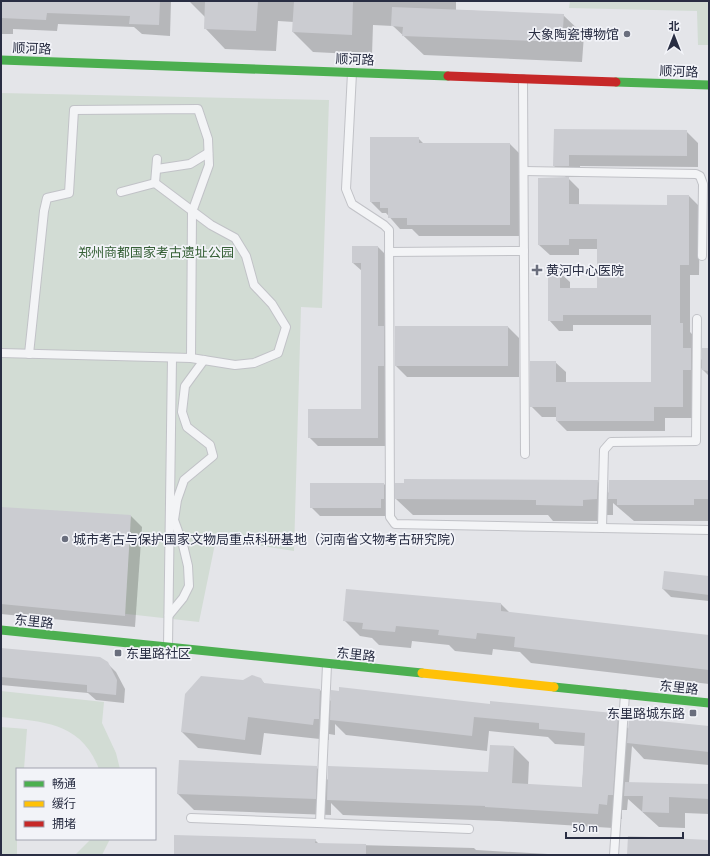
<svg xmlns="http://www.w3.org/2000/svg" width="710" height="856" viewBox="0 0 710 856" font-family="'PT Sans','Noto Sans SC',sans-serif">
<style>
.green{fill:#d2dcd4}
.shadow{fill:#0003}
.building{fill:#cbccd1}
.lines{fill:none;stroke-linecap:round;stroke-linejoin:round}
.lane-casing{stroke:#c1c2c7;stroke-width:10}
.lane{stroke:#f3f4f6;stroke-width:8}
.fast{stroke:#4caf50;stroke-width:9}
.slow{stroke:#ffc107;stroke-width:9}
.jam{stroke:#c62828;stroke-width:9}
.poi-dot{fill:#6a6e7d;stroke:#f2f3f8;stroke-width:1.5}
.labels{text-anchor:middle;stroke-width:3.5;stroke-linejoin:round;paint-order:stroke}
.poi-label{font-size:13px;fill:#292e43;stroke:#f2f3f8;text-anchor:start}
.street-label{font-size:13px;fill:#292e43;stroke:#f2f3f8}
.park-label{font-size:13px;fill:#366036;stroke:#f2f3f8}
</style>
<rect width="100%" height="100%" fill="#e4e5e9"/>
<g class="green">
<path d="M570,1H709V45H698L697,11L569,8Z"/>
<path d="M1,93L329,100L322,308L301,307L294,551L216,539L199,622L1,600Z"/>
<path d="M1,691L104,702L102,723L116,753L120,769H99C81,722 44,722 1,717Z"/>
<path d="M1,727L27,729L24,769H17V855H1Z"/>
<path d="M91,839H110L102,855H75Z"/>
</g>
<g class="shadow">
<path d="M1,1H171L170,36L142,34L134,27L58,24L57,31L13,29V34H1Z"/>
<path d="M189,1H456V10L563,15L584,35L582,62L424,55L393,26L373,25L372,55L313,52L293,32L294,22L278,21L276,51L225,49L205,28V17Z"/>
<path d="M555,130L686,131L698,143V167L580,166V177H567L579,189V205L668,206L689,196L700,207L699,275H690V332L693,335V351L703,361L709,349V376L701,368V380H693V418H665V431H567L557,421V417H542L531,406L555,362L566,372V383H652V325H573V331H559L549,320L559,272L570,282V289H598V249H579V255H550L539,245L567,178L554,166Z"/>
<path d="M418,138L424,144H510L521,155V236H419L412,229H400L386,213H382L371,202Z"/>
<path d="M378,247L386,255V446H318L309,437L362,410V271L353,263Z"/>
<path d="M396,327H508L519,338V377H407L396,366Z"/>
<path d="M597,481L609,493L709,481V521H634L613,503V515H598V521H553L548,515H413L396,499V484Z"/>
<path d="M384,484L393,493L389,516H320L311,507Z"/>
<path d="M1,508L131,516L142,527L135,627L1,614Z"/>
<path d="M709,577V601L671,597L663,589Z"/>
<path d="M501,604L510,613L709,636V684L531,663L520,652L493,649L492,655L455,651L449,645L412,641L411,648L379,645L372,638L360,636L344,620Z"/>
<path d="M1,649L107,663L116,672L125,689L124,703L96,700L88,693L1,685Z"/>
<path d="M260,679L265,684L320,690L332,702L491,705L613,714L629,729L709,727V765L644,759L632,746L629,783L709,785V814L685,813V828L659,827L628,799L627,810H622V819H614L613,828L499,821L343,815L331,803V815L194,810L178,794L315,766L328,780L489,773L514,747L529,762L528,785L582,788L585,746L555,744L548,737L489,731L487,751L346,735L335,724V735L329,734V740L264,733L261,755L198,748L182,732L186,694Z"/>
<path d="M315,840L319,844L474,848L476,850L566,855H175Z"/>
</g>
<g class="building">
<path d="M1,1H160L159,25L129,24L130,16L47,13L46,20L1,18Z"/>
<path d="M205,1H258L256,31L204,29Z"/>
<path d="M294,1H353L352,35L292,32Z"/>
<path d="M392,7L564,14L562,42L402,36L403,27L391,26Z"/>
<path d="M554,129L687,130V156L569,155V166H553Z"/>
<path d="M370,137H419V143H510V225H407V218H388V208H380V202H370Z"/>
<path d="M569,177V204L667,205V195H689V265H680V323H683V348H691V370H683V407H654V421H556V407H530V361H556V382H651V315H563V321H548V271H560V288H597V239H569V245H538V178Z"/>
<path d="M352,246H378V326H384V366H378V438H308V409H361V263H352Z"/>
<rect x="395" y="326" width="113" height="40"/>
<path d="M702,348H709V371L702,370Z"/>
<path d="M404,479L598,480L597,499L583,500V506L536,505V500L395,499V483H404Z"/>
<path d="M609,480H709V499H694V505H617V499H608Z"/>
<path d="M310,483H384V499H381V508H310Z"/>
<path d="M1,507L131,515L125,616L1,604Z"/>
<path d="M664,571L709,576V595L662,589Z"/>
<path d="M346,589L501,603V611L709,635V670L514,647L515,637L477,633L476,639L438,635L439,630L396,626L395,632L362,629L363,623L343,621Z"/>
<path d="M1,648L100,657L108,662L117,680L116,695L87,692V685L1,677Z"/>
<path d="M252,675L261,678L264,683L320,689L319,719H314L313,725L248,717L245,740L181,732L185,694L201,676L243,680Z"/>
<path d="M339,687L490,704V701L613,713V716H618L613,795H608L607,805L599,804L598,814L485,807V806L327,800L328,766L488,772L490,745L514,746L512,783L582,787L585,733L539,729V723L474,717L472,736L330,720L331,690L339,691Z"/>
<path d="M629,718L709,726V752L627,743Z"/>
<path d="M179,760L317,766L316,799L177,794Z"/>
<path d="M625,782L709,784V799L669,797V813L642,812L643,796H624Z"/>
<path d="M174,835L316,839L315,843L366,844V855H174Z"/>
<path d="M628,836L709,840V855H627Z"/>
</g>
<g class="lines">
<defs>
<g id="lane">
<path d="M352,73L346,189L352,204L384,225L389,230L390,517L395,524L709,530"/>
<path d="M523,79L525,454"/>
<path d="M157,169L190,164L208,153"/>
<path d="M524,171L696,174L700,176L703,184L702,256"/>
<path d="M155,183L157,159"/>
<path d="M389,252L524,251"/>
<path d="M1,353L191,358L235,365L254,363L278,353L286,327L272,304L254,285L246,256L235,238L211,225L155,183L121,192"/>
<path d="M29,354L44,211L47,198L69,193L74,110L198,109L208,139L209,165L192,212L191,358"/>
<path d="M602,528L604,450L611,442L696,441L697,319"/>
<path d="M169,615L183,598L189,586L188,566L183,545L174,520L177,500L184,480L213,456L210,445L187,427L182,412L185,386L204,360"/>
<path d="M168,647L172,358"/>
<path d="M191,818L469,829"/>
<path d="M320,823L327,665"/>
<path d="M614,855L625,694"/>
</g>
</defs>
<use href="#lane" class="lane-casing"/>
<use href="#lane" class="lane"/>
<g class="fast">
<path d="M1,60L448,76"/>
<path d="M616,82L709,85"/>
<path d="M1,630L422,673"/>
<path d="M554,687L709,703"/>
</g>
<path class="slow" d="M422,673L554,687"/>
<path class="jam" d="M448,76L616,82"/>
</g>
<g class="poi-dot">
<circle cx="627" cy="34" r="4"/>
<path d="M535 264h4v4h4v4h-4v4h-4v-4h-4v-4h4z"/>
<circle cx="65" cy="539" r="4"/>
<rect x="114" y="649" width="8" height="8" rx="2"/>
<rect x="689" y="709" width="8" height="8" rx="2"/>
</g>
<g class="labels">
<g class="poi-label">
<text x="619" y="39" text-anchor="end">大象陶瓷博物馆</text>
<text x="546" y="275">黄河中心医院</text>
<text x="73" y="544">城市考古与保护国家文物局重点科研基地（河南省文物考古研究院）</text>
<text x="126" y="658">东里路社区</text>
<text x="685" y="718" text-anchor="end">东里路城东路</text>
</g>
<g class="street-label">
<text transform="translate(32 48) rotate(2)" y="5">顺河路</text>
<text transform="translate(355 59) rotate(2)" y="5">顺河路</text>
<text transform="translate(679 71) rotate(2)" y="5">顺河路</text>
<text transform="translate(34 621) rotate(6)" y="5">东里路</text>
<text transform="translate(356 654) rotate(6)" y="5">东里路</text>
<text transform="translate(679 687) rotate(6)" y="5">东里路</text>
</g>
<g class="park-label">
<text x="156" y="257">郑州商都国家考古遗址公园</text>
</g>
</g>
<rect width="710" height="856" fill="none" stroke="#292e43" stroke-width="4"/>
<rect x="16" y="768" width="140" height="72" fill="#f2f3f8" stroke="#a2a4b0"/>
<rect x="24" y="781" width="20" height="6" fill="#4caf50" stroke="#a2a4b0"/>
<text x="52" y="788" font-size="12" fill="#292e43">畅通</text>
<rect x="24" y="801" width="20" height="6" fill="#ffc107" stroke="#a2a4b0"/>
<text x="52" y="808" font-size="12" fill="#292e43">缓行</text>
<rect x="24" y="821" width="20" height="6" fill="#c62828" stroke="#a2a4b0"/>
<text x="52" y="828" font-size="12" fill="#292e43">拥堵</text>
<g transform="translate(674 36)" stroke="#f2f3f8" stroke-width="3" paint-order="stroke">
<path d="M0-3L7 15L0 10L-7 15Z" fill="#292e43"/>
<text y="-6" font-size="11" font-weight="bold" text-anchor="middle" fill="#292e43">北</text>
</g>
<path d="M566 832v6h117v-6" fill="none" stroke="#292e43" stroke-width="2"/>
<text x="572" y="832" font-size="12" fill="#292e43" stroke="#f2f3f8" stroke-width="3" paint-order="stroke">50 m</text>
</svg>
